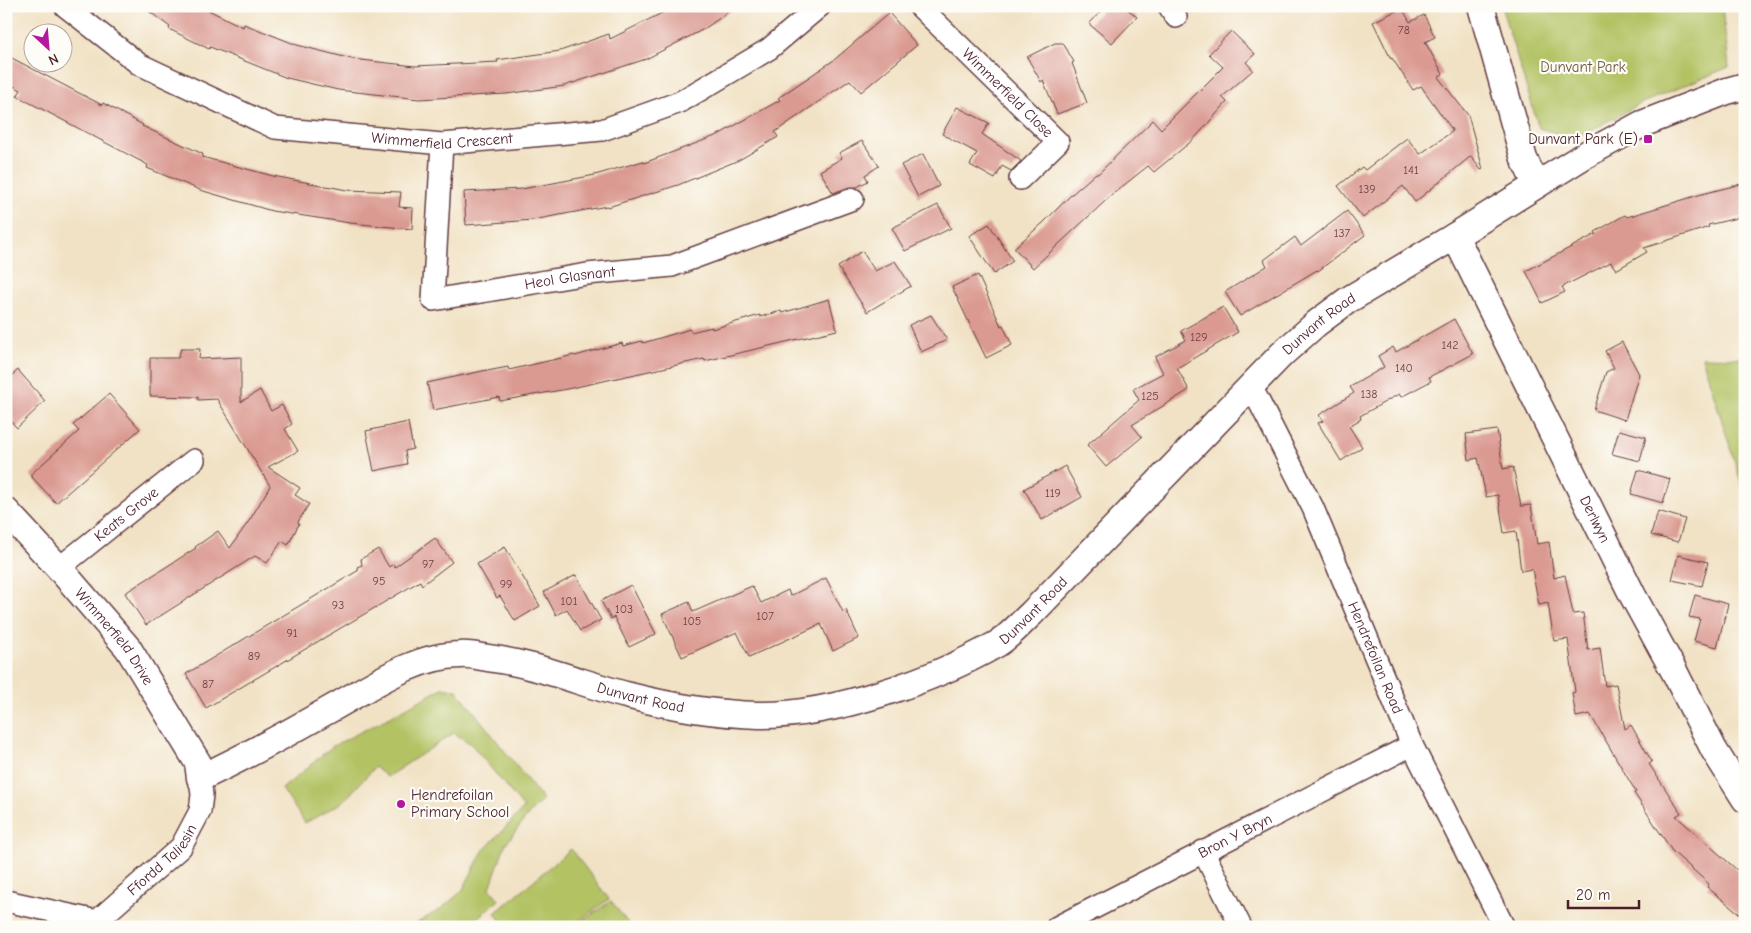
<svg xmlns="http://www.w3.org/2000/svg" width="1751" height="933" viewBox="0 0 1751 933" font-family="'Comic Neue',sans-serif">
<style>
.green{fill:#b3c264;stroke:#7e7048}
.building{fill:#da9a91}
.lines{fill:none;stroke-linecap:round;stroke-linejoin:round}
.minor-casing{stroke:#633c42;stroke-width:24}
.tertiary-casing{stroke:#633c42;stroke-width:29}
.minor{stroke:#fff;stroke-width:21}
.tertiary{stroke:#fff;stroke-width:26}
.poi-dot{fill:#b5179e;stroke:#fdfcf7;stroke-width:2}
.labels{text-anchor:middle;stroke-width:4.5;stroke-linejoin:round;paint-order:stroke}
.number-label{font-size:12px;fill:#6e3e44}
.park-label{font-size:15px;fill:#6f583f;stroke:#fdfcf7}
.street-label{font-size:15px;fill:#4a1f2b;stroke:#fdfcf7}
.poi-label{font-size:15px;fill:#4a1f2b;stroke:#fdfcf7;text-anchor:end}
</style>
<rect width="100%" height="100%" fill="#fdfcf7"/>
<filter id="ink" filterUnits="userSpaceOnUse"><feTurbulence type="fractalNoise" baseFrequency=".02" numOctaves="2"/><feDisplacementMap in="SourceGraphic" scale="10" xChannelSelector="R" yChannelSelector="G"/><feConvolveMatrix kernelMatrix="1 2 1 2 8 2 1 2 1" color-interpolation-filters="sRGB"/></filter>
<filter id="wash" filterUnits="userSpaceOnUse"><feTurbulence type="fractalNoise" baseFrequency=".0096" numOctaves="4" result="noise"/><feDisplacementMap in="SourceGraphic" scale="20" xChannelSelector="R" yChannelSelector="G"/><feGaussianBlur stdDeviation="1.12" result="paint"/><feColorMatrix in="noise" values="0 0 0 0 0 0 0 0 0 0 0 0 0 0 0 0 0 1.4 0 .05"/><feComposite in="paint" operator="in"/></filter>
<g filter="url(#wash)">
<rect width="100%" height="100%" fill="#f1e2c5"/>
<g class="green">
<path d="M1501,6H1722L1729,67L1642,103L1575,139L1539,128Z"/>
<path d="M1702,357L1745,358V495Z"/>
<path d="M442,688L457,690L543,800L528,815L505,845L490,888L499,900L466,927H410L441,909L462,891L483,851L524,808L471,744L454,733L387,777L375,767L343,802L305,823L282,789L333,746L390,717Z"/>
<path d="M571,849L609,899L570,927H505L495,913Z"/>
<path d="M611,901L631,927H573Z"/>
</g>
<g id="blocks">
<g class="building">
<path d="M142,6H200L243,27L244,24L297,45L352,59L415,66L498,62L497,60L560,51L609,34L610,39L676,6H737L704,29L646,59L564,86L506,94L419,99L338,90L287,78L210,47L209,49L169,29L170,27Z"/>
<path d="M1106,6H1124L1137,17L1112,43L1089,24Z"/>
<path d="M1402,8L1410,22L1424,15L1435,37L1425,42L1443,74L1438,77L1468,115L1483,169L1481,170L1471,156L1415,202L1403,186L1363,218L1338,186L1362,167L1365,170L1407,138L1420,154L1453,131L1421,86L1413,90L1392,58L1391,59L1373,22Z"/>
<path d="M889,13L917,45L861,92L850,80L775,132L778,137L739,160L678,185L608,207L607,206L533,220L466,225L464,192L522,189L595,175L643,161L644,163L718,135L780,100L778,98L834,60Z"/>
<path d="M1231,31L1255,54L1246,62L1253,70L1222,97L1227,102L1194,139L1154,172L1148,166L1114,193L1033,268L1014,248L1043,223L1071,195L1096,173L1098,174L1153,120L1161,129L1223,67L1209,54Z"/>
<path d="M1055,43H1063L1074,62L1072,63L1087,103L1057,114L1043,80L1041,82L1027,57Z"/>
<path d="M6,55L102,105L103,103L143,125L142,126L203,154L202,157L273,176L347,190L401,192L399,207L413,208L412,229L350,223L272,211L200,190L147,168L148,165L17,96L21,90L6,82Z"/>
<path d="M957,107L989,123L982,134L1021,161L1011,171L1002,166L995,179L970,165L977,153L942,134Z"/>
<path d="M862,141L879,166L865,175L868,181L857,187H849L833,193L820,171L842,158L839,153Z"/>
<path d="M923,154L939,186L918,197L901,165Z"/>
<path d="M1745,183V216L1708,225L1709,227L1644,248L1647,252L1616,270L1611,262L1562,287L1565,292L1542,303L1526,271L1596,234L1595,232L1625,215L1627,217L1702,194Z"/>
<path d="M938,205L951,228L905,251L892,228Z"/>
<path d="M1347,211L1365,235L1318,271L1317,270L1240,316L1225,292L1267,266L1264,260L1295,237L1301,246Z"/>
<path d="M989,224L1013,261L994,274L969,236Z"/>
<path d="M862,251L875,271L895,261L911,286L867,312L838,267Z"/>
<path d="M978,275L1001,326L1003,325L1012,345L986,358L952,287Z"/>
<path d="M829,299L837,330L705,361L704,359L567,389L500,401L499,397L433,410L427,383L487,370V371L508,367L509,370L574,355L575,356L622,343L623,346L642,341L643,343L690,329L691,332L712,327V329L760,315V317L781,311L782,313Z"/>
<path d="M1223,307L1238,332L1177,368L1189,390L1132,425L1142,437L1106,467L1087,445L1139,400L1133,389L1163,373L1155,357L1186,340L1181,331Z"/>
<path d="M931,315L947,340L921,352L909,325Z"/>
<path d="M1454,319L1473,354L1429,377L1431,381L1401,397L1399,394L1360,416L1361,419L1349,426L1362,447L1341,461L1318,423L1323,421L1319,415L1354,393L1350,387L1384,367L1378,356L1393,347L1396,352Z"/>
<path d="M1622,342L1639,374L1625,420L1594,410L1606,372L1614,368L1605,351Z"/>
<path d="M181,349H200L199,359L241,357V402L260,390L271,411L282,405L292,424L285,429L298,451L268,467L300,488L295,495L309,504L298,522L299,524L288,545L282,541L267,563L255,556L146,625L125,593L196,548L195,547L218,531L230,548L251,518L270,486L217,399L198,400V397L150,396V358H178Z"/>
<path d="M18,370L45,401L17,428L6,416V381Z"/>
<path d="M109,394L140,429L56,503L30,475L79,431L73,425Z"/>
<path d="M408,422L413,449L405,451L407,464L374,471L366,431Z"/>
<path d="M1497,430L1503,469L1513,467L1521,506L1531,505L1537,544L1549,542L1554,578L1565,575L1573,614L1583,613L1588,650L1600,648L1605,686L1616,684L1625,729L1631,725L1652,762L1649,764L1681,813L1676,816L1745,877V918L1707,887L1709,884L1672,851L1634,793L1636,792L1590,714L1576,717L1572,693L1575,692L1568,639L1554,641L1548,603L1539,605L1532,569L1521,571L1516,531L1504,533L1498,495L1486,497L1478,458L1469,460L1466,434Z"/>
<path d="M1619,430L1646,437L1640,461L1612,454Z"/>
<path d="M1065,466L1082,497L1042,520L1024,489Z"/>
<path d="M1638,470L1670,479L1663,503L1631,494Z"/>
<path d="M1658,511L1685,519L1678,542L1651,535Z"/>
<path d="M435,538L452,562L422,585L420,581L206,708L186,674L359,570L357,567L362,565L361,559L378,549L389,567L393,564L395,567Z"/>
<path d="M505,547L540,606L515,621L500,596L497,598L477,564Z"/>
<path d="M1678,555L1708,562L1702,586L1672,580Z"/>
<path d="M576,575L601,620L580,631L567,609L556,615L544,592Z"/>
<path d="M826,578L843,612L846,610L859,638L833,651L821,624L749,657L737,632L682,657L662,614L689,602L693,612L752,586L761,603L788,590L790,596Z"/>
<path d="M631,585L656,634L629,647L614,617L611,619L601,601Z"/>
<path d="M1695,595L1728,604L1717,647L1694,641L1700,619L1689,617Z"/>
</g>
</g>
</g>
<g filter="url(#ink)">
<use href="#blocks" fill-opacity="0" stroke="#633c42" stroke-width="1"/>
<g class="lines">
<defs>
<g id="minor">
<path id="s1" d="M65,6L139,64L275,128L442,144L602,130L680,102L769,49L820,6"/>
<path id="s2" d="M919,6L1058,142L1020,179"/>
<path d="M1169,6L1176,17"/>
<path id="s3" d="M442,144L433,300L587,274L672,266L853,199"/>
<path id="s4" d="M1251,386L1313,508L1412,745L1504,927"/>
<path id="s5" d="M59,568L194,460"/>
<path d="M1203,851L1241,927"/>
<path d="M6,901L97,921"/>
<path id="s6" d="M98,927L97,921L181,847L200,811L202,795L200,778"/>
<path id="s7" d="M1057,927L1412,745"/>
</g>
<g id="tertiary">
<path d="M1481,6L1524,159L1536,184"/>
<path id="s8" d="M1455,236L1633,596L1674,671L1714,750L1745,799"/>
<path id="s9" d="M6,511L59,568L128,648L198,763L200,778C243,758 285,735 327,711C368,689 413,655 461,655C470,654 479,657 488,658C536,664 580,683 626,695C669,706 715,714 759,715C832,716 934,680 997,644C1010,636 1020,624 1031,614L1282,354L1317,323L1348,300L1455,236L1585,155L1642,124L1727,91L1745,86"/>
</g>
</defs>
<use href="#minor" class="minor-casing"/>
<use href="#tertiary" class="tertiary-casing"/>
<use href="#minor" class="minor"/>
<use href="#tertiary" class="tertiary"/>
</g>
</g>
<g class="poi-dot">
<rect x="1643" y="134" width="10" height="10" rx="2.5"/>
<circle cx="401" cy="804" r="5"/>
</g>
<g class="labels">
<g class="number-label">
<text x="1404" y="34">78</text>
<text x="1411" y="174">141</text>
<text x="1367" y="193">139</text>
<text x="1342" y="237">137</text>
<text x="1199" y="341">129</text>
<text x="1450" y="349">142</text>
<text x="1404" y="372">140</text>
<text x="1369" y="398">138</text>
<text x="1150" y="400">125</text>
<text x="1053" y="497">119</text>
<text x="428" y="568">97</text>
<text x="379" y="585">95</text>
<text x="506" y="588">99</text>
<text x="569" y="605">101</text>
<text x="338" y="609">93</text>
<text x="624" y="613">103</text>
<text x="765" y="620">107</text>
<text x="692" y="625">105</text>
<text x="292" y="637">91</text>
<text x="254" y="660">89</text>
<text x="208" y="688">87</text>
</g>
<g class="park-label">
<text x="1583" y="72">Dunvant Park</text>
</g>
<g class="street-label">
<text dy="5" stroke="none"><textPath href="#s2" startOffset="124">Wimmerfield Close</textPath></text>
<text dy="5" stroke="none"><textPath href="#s1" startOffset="412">Wimmerfield Crescent</textPath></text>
<text dy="5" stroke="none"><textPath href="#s3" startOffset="295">Heol Glasnant</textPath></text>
<text dy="5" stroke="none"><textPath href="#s9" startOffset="1634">Dunvant Road</textPath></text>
<text dy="5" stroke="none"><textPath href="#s5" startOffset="86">Keats Grove</textPath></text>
<text dy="5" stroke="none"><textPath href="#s8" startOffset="316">Derlwyn</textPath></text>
<text dy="5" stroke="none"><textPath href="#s9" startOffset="1229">Dunvant Road</textPath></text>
<text dy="5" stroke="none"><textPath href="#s9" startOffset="166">Wimmerfield Drive</textPath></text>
<text dy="5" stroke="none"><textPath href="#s4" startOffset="299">Hendrefoilan Road</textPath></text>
<text dy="5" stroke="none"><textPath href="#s9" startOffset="809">Dunvant Road</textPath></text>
<text dy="5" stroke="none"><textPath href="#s7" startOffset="200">Bron Y Bryn</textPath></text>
<text dy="5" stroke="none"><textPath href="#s6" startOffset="96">Ffordd Taliesin</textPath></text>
</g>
<g class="poi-label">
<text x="1638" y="144">Dunvant Park (E)</text>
<text x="411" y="800" text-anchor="start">Hendrefoilan<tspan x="411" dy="17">Primary School</tspan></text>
</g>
</g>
<rect width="1751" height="933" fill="none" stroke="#fdfcf7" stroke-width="25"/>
<g transform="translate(48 48) rotate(154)"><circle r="24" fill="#fdfcf7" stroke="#b5a4a5"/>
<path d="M0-4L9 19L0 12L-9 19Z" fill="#b5179e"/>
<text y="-8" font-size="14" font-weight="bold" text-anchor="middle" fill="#4a1f2b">N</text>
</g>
<path d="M1568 900v8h71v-8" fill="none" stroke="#4a1f2b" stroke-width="2.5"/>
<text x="1576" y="900" font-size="15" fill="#4a1f2b" stroke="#fdfcf7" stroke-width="4" paint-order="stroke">20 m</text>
</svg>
